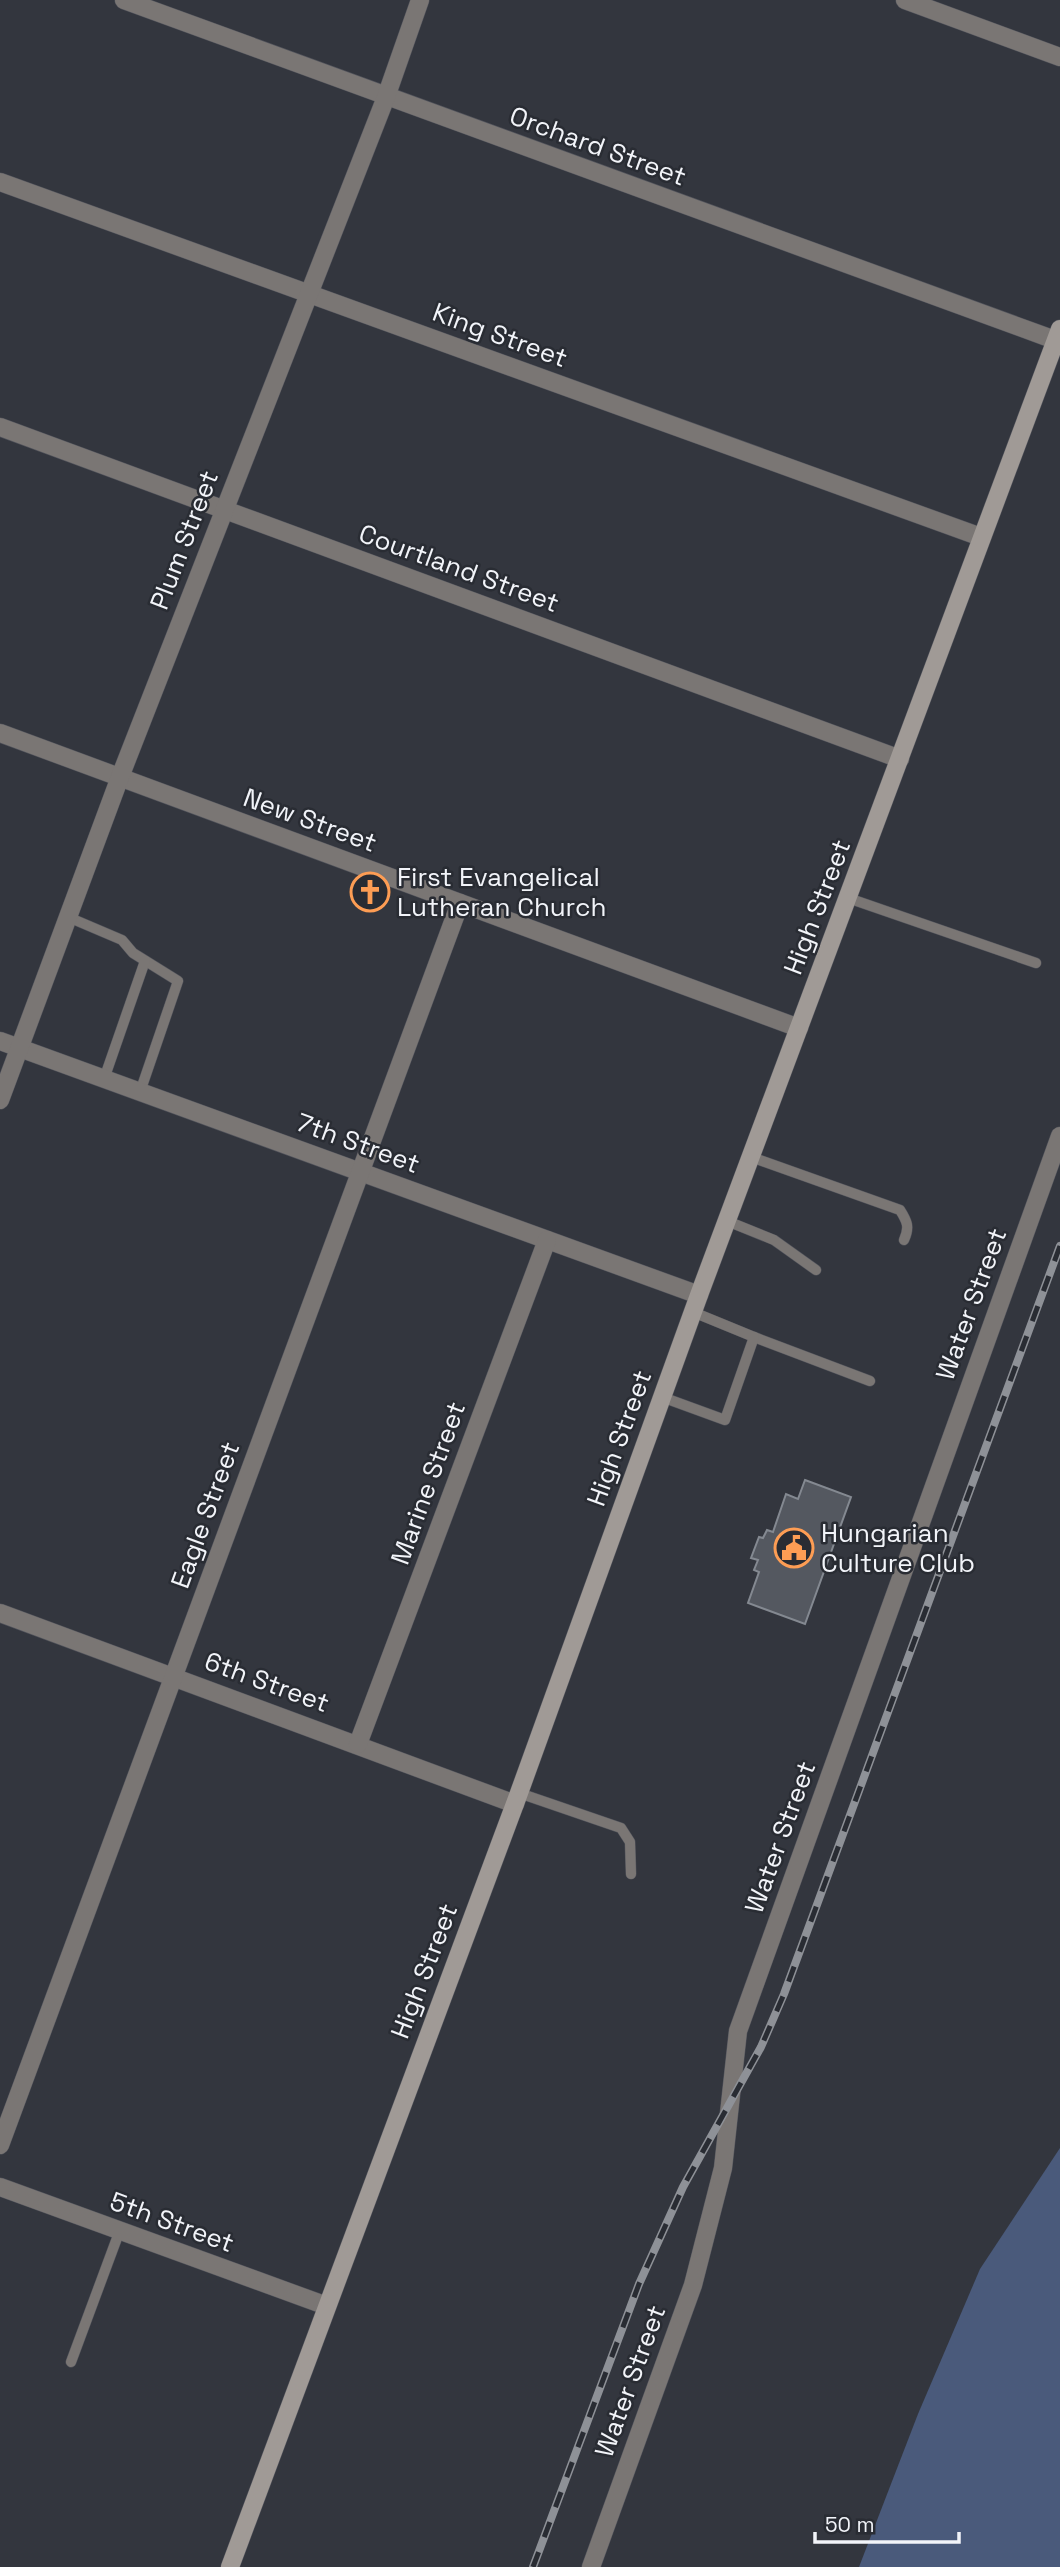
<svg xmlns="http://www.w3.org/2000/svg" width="1060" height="2567" viewBox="0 0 1060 2567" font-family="'Space Grotesk',sans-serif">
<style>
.water{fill:#4a5a7b}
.building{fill:#545860;stroke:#848991;stroke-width:2}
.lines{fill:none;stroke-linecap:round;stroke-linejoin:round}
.lane-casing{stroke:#52545c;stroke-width:11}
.street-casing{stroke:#52545c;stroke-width:19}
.secondary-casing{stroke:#52545c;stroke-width:19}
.lane{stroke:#7a7674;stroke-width:10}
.street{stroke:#7a7674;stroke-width:18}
.secondary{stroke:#a09a96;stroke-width:18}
.rail-casing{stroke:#8e9197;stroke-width:8}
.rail{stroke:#292c33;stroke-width:5;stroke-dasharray:16;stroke-linecap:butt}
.labels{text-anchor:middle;stroke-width:5;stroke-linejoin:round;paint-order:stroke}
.street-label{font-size:26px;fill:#f2f4f9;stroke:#292c33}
.poi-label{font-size:26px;fill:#f2f4f9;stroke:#292c33;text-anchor:start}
</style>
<rect width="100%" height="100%" fill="#33363e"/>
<path class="water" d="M1060,2148V2567H859L918,2414L980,2269Z"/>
<path class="building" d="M805,1480L851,1497L805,1624L748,1603L759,1572L754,1570L758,1560L751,1558L759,1537L763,1538L767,1530L773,1532L786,1494L798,1499Z"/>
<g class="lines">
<defs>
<g id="lane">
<path d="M848,898L1036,963"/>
<path d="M68,917L122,940L133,953L178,981L140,1092"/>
<path d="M104,1079L145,961"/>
<path d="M751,1157L900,1210C907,1221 910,1227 904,1240"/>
<path d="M727,1221L774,1240L816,1270"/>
<path d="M754,1337L870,1381"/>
<path d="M662,1397L725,1420L754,1337L693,1312"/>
<path d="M519,1793L621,1828L630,1842L631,1874"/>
<path d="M71,2362L120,2230"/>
</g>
<g id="street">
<path d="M124,0L1055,340"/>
<path d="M905,0L1060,57"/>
<path d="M0,182L981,537"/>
<path d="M0,427L900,759"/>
<path d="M0,733L799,1028"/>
<path d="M0,1041L699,1295"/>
<path d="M0,1100L120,777L386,97L420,0"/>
<path d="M0,1613L515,1804"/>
<path d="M358,1744L547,1240"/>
<path d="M0,2145L460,903"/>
<path d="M0,2187L327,2306"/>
<path d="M591,2567L693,2285L723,2168L738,2031L1060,1136"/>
</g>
<path id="secondary" d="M230,2567L519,1793L699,1295L1060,329"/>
</defs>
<use href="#lane" class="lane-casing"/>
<use href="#street" class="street-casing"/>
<use href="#secondary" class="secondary-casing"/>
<use href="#lane" class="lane"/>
<use href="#street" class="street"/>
<use href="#secondary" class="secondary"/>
<defs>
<path id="rail" d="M533,2567L639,2284L683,2187L761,2047L784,1994L1060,1246"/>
</defs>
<use href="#rail" class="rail-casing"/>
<use href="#rail" class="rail"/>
</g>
<defs>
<symbol id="church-ring" viewBox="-11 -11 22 22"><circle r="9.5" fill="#292c33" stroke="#fd9d54" stroke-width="1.5"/><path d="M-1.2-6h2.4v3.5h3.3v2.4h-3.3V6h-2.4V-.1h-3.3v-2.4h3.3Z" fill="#fd9d54"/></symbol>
<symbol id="civic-ring" viewBox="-11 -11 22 22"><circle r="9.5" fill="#292c33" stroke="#fd9d54" stroke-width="1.5"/><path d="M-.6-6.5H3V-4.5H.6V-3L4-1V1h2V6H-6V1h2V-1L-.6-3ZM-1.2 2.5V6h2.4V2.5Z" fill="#fd9d54"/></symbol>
</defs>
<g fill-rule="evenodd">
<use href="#church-ring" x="348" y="870" width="44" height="44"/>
<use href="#civic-ring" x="772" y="1526" width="44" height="44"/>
</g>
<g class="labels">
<g class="street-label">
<text transform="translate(598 146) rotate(20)" y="9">Orchard Street</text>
<text transform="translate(500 335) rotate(20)" y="9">King Street</text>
<text transform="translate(184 540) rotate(-69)" y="9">Plum Street</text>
<text transform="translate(459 568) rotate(20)" y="9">Courtland Street</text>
<text transform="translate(310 820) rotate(20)" y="9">New Street</text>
<text transform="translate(817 907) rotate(-69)" y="9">High Street</text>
<text transform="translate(358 1143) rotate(20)" y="9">7th Street</text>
<text transform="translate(971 1304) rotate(-70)" y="9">Water Street</text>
<text transform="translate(619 1438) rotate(-70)" y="9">High Street</text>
<text transform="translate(428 1483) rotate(-70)" y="9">Marine Street</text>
<text transform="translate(205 1515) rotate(-70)" y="9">Eagle Street</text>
<text transform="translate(267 1682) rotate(20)" y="9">6th Street</text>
<text transform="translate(780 1837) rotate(-70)" y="9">Water Street</text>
<text transform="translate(424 1971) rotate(-69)" y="9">High Street</text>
<text transform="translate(172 2222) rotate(20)" y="9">5th Street</text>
<text transform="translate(630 2381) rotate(-70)" y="9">Water Street</text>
</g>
<g class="poi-label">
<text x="397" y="886">First Evangelical<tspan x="397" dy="30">Lutheran Church</tspan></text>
<text x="821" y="1542">Hungarian<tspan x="821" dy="30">Culture Club</tspan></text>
</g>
</g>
<path d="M815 2532v10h144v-10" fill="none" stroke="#f2f4f9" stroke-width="3.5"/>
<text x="825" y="2532" font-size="21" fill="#f2f4f9" stroke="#292c33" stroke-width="5" paint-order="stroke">50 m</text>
</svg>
